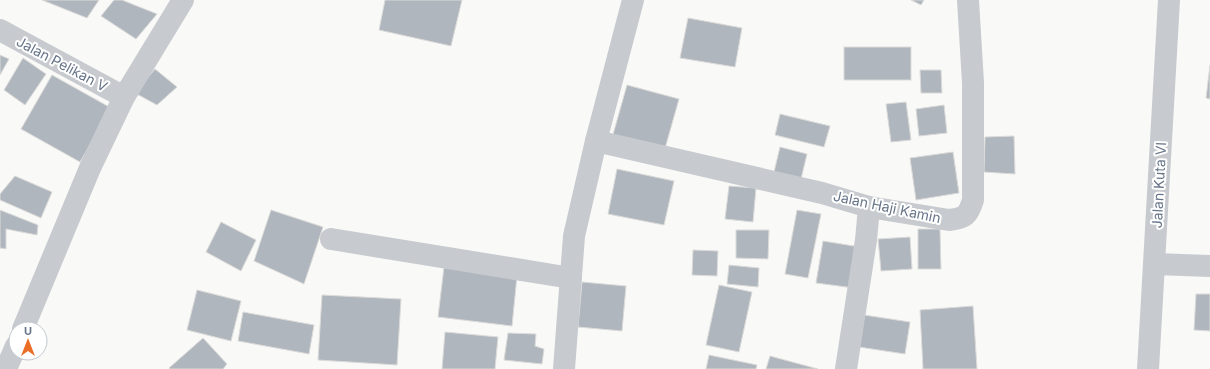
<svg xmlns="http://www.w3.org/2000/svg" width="1210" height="369" viewBox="0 0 1210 369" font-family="Inter,sans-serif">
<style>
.building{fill:#b0b6be;stroke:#dbdbd9}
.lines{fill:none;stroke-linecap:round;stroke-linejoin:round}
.minor{stroke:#c7cace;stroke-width:22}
.labels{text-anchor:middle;stroke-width:4;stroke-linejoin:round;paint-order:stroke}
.street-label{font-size:14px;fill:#677589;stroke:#fff}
</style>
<rect width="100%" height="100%" fill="#f9f9f7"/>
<g class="building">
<path d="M42,0H99L87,18Z"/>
<path d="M114,0H122L157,14L136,39L101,16Z"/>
<path d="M385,0H462L451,46L379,30Z"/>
<path d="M911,0H924L921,5Z"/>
<path d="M688,18L742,28L735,67L680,58Z"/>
<rect x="844" y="47" width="67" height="33"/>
<path d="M0,55L9,59L0,75Z"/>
<path d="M23,58L46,74L25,105L4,90Z"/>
<path d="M1210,65V99L1206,98Z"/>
<path d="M155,69L177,87L157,105L135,93Z"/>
<path d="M920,70H941L942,93H921Z"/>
<path d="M52,75L111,108L80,162L21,129Z"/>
<path d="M627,85L679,99L664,152L612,138Z"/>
<path d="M906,102L911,140L891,142L886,104Z"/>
<path d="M944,105L947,133L919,136L916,109Z"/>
<path d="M780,114L830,126L824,147L775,135Z"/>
<path d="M1014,136L1015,174L984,172L985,137Z"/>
<path d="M780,147L807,154L801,179L774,172Z"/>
<path d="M953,152L959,193L916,200L910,158Z"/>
<path d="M617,169L674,181L664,225L608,214Z"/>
<path d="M15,176L52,192L41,218L0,200V194Z"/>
<path d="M729,186L756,188L753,222L725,219Z"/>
<path d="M0,210L38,225L37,235L6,229V249L0,248Z"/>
<path d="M271,210L323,227L304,284L254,261Z"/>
<path d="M797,210L821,214L808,278L785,274Z"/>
<path d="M221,222L256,240L241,271L206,252Z"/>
<path d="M918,229H940L941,269H918Z"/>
<path d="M736,230H769L768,259L736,258Z"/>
<path d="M910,237L912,269L881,271L878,239Z"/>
<path d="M823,241L860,247L854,288L816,283Z"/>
<path d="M693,250L718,251L717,276L692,275Z"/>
<path d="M729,265L759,268L758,287L727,284Z"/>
<path d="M444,267L517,276L512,326L438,317Z"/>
<path d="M582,282L626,286L622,331L578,327Z"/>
<path d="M719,285L752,292L739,352L706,345Z"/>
<path d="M197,290L241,301L231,341L187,330Z"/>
<path d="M1196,294H1210V331L1194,330Z"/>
<path d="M322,295L401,299L397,365L318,360Z"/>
<path d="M973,306L977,369H923L920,310Z"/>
<path d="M243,312L314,325L309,354L238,341Z"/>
<path d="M864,315L910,322L905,354L859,347Z"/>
<path d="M445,332L498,337L495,369H442Z"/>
<path d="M508,333L536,334L535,346L544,349L542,364L504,360Z"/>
<path d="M203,338L227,364L223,369H170L169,368Z"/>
<path d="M709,355L757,365L756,369H706Z"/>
<path d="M770,356L818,369H766Z"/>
</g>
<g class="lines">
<g class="minor">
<path d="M0,30L124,97"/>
<path d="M596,141L822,193L869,207L949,220C965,218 968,216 973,200V83L968,0"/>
<path d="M331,239L571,278"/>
<path d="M1155,264L1210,266"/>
<path d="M23,329L90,168L124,97L183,0"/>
<path d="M6,369L16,346"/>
<path d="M564,369L574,236L596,141L633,0"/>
<path d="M846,369L866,240L869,207"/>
<path d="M1148,369L1169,0"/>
</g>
</g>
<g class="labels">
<g class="street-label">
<text transform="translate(62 64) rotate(28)" y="5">Jalan Pelikan V</text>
<text transform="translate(1159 185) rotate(-87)" y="5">Jalan Kuta VI</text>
<text transform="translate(887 207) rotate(12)" y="5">Jalan Haji Kamin</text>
</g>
</g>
<g transform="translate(28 341)"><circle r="19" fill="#ffffff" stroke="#c2c8d0"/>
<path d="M0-3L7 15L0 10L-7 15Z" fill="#ea6e26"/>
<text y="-6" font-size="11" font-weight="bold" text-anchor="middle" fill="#677589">U</text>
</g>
</svg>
